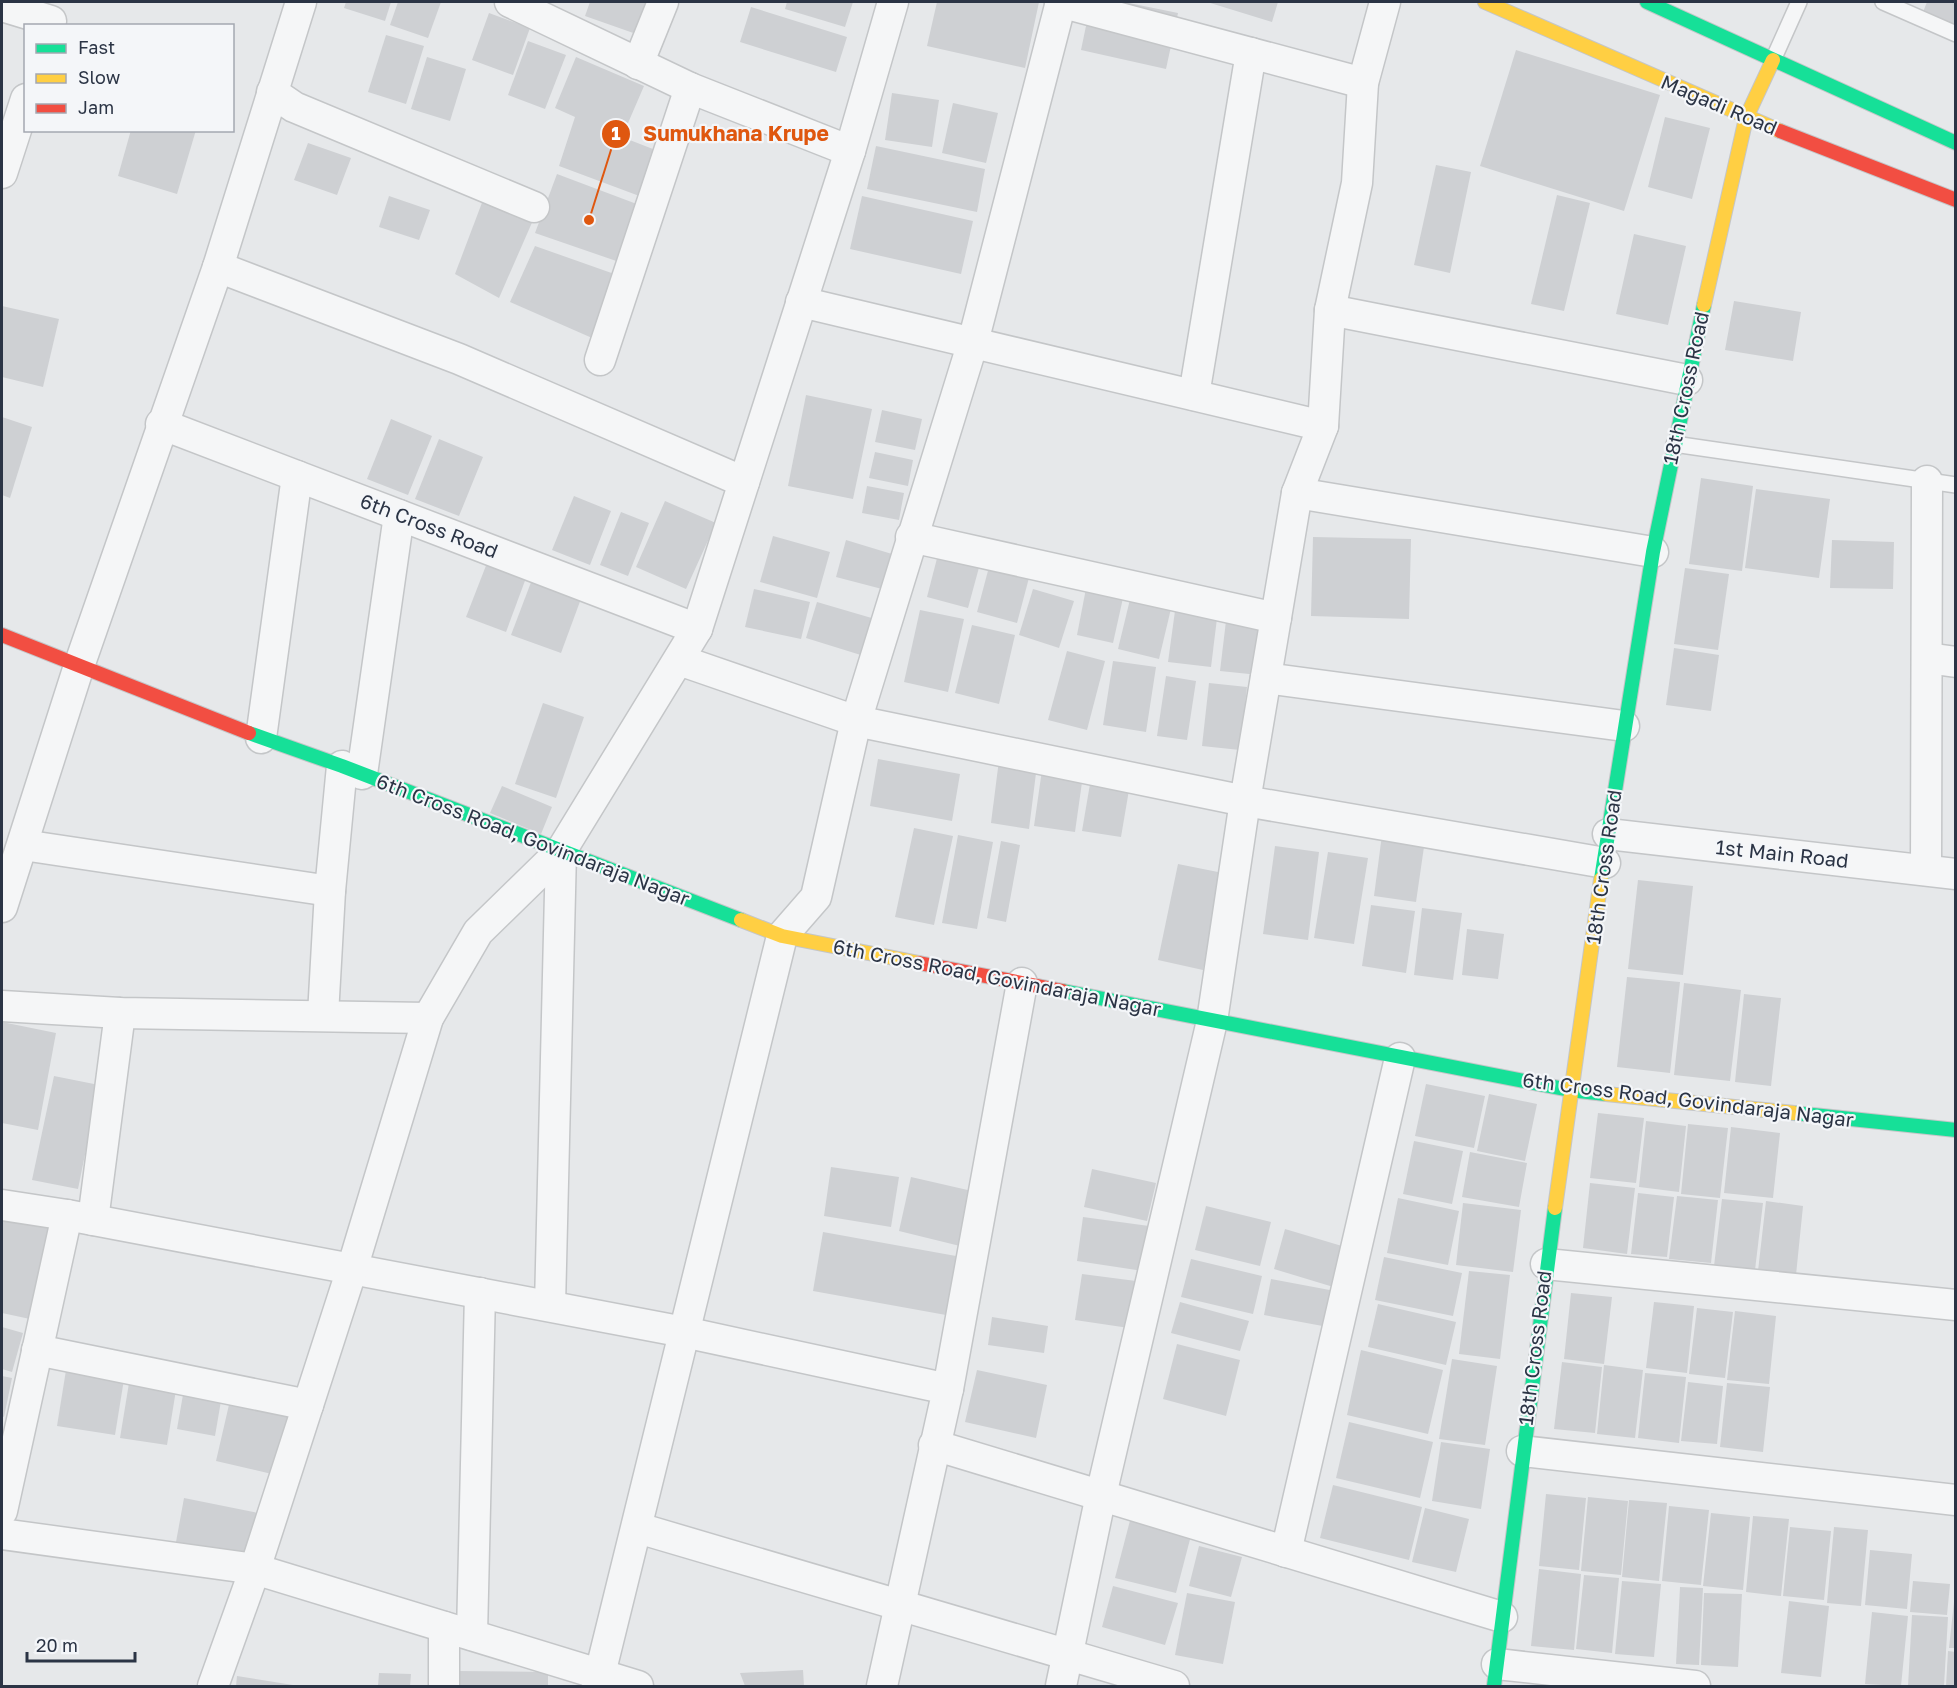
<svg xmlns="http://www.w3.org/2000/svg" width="1957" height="1688" viewBox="0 0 1957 1688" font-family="'Golos Text',sans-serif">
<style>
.building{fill:#ced0d3}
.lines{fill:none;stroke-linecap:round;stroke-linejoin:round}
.lane-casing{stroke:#c4c6c8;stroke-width:18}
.street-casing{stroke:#c4c6c8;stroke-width:33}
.fast-casing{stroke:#c4c6c8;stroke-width:16}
.slow-casing{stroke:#c4c6c8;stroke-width:16}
.jam-casing{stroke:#c4c6c8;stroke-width:16}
.lane{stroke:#f5f6f7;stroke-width:15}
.street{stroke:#f5f6f7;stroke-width:30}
.fast{stroke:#16e098;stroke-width:14}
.slow{stroke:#ffcf43;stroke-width:14}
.jam{stroke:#f24e42;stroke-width:14}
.labels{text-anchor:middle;stroke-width:4.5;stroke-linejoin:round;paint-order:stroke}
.street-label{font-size:20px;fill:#2b3445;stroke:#f4f6f9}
.leader{fill:none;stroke:#df570f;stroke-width:2}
.callout-dot{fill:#df570f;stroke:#f4f6f9;stroke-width:2}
.mark-label{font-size:18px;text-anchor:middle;font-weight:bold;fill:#fff}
.callout-label{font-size:21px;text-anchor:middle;font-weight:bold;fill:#df570f;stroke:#f4f6f9;stroke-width:4.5;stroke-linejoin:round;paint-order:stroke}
</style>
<rect width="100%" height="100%" fill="#e6e8ea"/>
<g class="building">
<path d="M346,2H391L385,21L344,8Z"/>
<path d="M398,2H441L428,38L390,25Z"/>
<path d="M590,2H650L639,35L585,16Z"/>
<path d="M787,2H853L845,27L785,9Z"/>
<path d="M937,2H1039L1025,68L927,46Z"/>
<path d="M1091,2H1124L1178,13L1166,69L1081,50Z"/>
<path d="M1207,2H1278L1272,22Z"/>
<path d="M1927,2H1956V25L1923,12Z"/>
<path d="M751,7L847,37L836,72L740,42Z"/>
<path d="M489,13L530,28L513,75L472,60Z"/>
<path d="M386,35L424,46L406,104L368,92Z"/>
<path d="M528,41L566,55L545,109L508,95Z"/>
<path d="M1516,50L1660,95L1624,211L1480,166Z"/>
<path d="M427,57L466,69L450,121L411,109Z"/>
<path d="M576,57L644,86L622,137L658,151L642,197L559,166L575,117L555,108Z"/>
<path d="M892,93L939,100L932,147L885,140Z"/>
<path d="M953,103L998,113L986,163L942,153Z"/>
<path d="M1665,117L1710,128L1692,199L1648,187Z"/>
<path d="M131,130H196L177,194L118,176Z"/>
<path d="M308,143L351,158L337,195L294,180Z"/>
<path d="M876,146L985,169L977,212L867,189Z"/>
<path d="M1436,165L1471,172L1450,273L1414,265Z"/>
<path d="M557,174L642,206L625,264L535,233Z"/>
<path d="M1557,195L1590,203L1564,311L1531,304Z"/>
<path d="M389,196L430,210L419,240L379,227Z"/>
<path d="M862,196L973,221L961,274L850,249Z"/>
<path d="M483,200L534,218L499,298L455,274Z"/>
<path d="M1634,234L1686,246L1668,325L1616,314Z"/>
<path d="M535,246L620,276L599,341L510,302Z"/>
<path d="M1734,301L1801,312L1793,361L1725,350Z"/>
<path d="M2,306L59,319L43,387L2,377Z"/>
<path d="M806,395L872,409L853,499L788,486Z"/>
<path d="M882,410L922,419L915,450L875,442Z"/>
<path d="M2,417L32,427L10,498L2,495Z"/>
<path d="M391,419L432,436L408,495L367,479Z"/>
<path d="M439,439L483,457L459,516L415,499Z"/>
<path d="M875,452L913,460L908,486L869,478Z"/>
<path d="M1701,478L1753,486L1742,571L1689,564Z"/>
<path d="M867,486L904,493L899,520L862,513Z"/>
<path d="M1756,489L1830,499L1819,578L1745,568Z"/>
<path d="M574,496L611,511L590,565L552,550Z"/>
<path d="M665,501L716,523L686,589L636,567Z"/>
<path d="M621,512L649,523L628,576L600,565Z"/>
<path d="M773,536L830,552L817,598L760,582Z"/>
<path d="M1313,537L1411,539L1409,619L1311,616Z"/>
<path d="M942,539L984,549L968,608L927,597Z"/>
<path d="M846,540L892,554L882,589L836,577Z"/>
<path d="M1832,540L1894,542L1893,589L1830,588Z"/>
<path d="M994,548L1034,559L1017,623L977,612Z"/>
<path d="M487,563L526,578L506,632L466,617Z"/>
<path d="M1685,568L1729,574L1718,650L1674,644Z"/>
<path d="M1089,573L1127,580L1113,643L1077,635Z"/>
<path d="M533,577L582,596L561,653L511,635Z"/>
<path d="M1133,587L1174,596L1159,659L1118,649Z"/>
<path d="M754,589L810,602L801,639L745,627Z"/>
<path d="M1033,589L1074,601L1059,648L1019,635Z"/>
<path d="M1178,589L1220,594L1211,667L1168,662Z"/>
<path d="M1229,596L1266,600L1259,675L1220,671Z"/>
<path d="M817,602L875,619L864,656L806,638Z"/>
<path d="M920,610L964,619L948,692L904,682Z"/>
<path d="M972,625L1015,635L999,704L955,693Z"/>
<path d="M1674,648L1719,655L1711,711L1666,705Z"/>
<path d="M1067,651L1105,661L1087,730L1048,720Z"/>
<path d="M1113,661L1156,667L1146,732L1103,725Z"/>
<path d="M1166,676L1196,681L1187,740L1157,736Z"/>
<path d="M1209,683L1247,687L1240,750L1202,746Z"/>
<path d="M543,703L584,717L556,798L515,784Z"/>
<path d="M878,759L960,774L952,821L870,806Z"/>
<path d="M999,760L1037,765L1029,829L991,823Z"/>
<path d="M1042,770L1083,775L1075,832L1034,826Z"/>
<path d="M1091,778L1130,784L1121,837L1082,831Z"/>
<path d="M502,786L552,807L541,834L490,813Z"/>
<path d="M1383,827L1426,833L1416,902L1374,896Z"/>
<path d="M914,828L953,836L934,925L895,917Z"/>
<path d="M958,835L993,842L977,929L942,923Z"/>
<path d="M1001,841L1020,845L1006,922L987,918Z"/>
<path d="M1275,846L1319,852L1308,940L1263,934Z"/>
<path d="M1328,852L1368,858L1354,944L1314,938Z"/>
<path d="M1178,864L1223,873L1203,970L1158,960Z"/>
<path d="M1638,880L1693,886L1683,975L1628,969Z"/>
<path d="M1371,905L1415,911L1406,973L1362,966Z"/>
<path d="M1422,908L1462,913L1453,980L1414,975Z"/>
<path d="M1467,929L1504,934L1498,979L1462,975Z"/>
<path d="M1627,977L1680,982L1670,1073L1617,1067Z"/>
<path d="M1684,983L1741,990L1730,1081L1674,1075Z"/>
<path d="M1744,994L1781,998L1771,1086L1735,1082Z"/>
<path d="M2,1022L56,1033L38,1130L2,1123Z"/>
<path d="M54,1076L99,1085L78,1189L32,1180Z"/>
<path d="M1426,1084L1485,1096L1474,1148L1415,1136Z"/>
<path d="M1489,1094L1537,1104L1525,1161L1477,1151Z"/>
<path d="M1598,1113L1644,1118L1636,1183L1590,1178Z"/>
<path d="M1646,1121L1686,1126L1679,1192L1639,1187Z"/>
<path d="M1688,1124L1728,1128L1720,1198L1681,1194Z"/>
<path d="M1731,1127L1780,1133L1773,1198L1724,1193Z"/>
<path d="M1414,1141L1463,1151L1452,1204L1403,1194Z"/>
<path d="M1470,1152L1527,1163L1519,1207L1462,1197Z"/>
<path d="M831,1167L899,1177L891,1227L824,1216Z"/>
<path d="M1092,1169L1156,1183L1147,1221L1084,1207Z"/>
<path d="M911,1177L972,1191L960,1246L899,1231Z"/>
<path d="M1590,1183L1635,1188L1627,1254L1583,1248Z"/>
<path d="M1638,1193L1674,1197L1667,1257L1631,1254Z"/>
<path d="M1677,1196L1718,1200L1711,1263L1669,1259Z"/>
<path d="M1398,1198L1459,1211L1448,1265L1387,1253Z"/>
<path d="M1722,1199L1763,1203L1755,1270L1714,1266Z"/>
<path d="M1766,1201L1803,1206L1796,1275L1758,1271Z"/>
<path d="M1463,1203L1521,1210L1513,1272L1456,1265Z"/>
<path d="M1206,1206L1271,1222L1260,1266L1195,1250Z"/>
<path d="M1083,1217L1149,1226L1143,1271L1077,1261Z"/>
<path d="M2,1218L50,1228L30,1319L2,1313Z"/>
<path d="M1285,1229L1352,1249L1340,1289L1274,1269Z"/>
<path d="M823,1232L956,1256L946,1315L813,1291Z"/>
<path d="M1384,1257L1462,1273L1453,1316L1375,1300Z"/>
<path d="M1191,1259L1262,1276L1253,1314L1181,1297Z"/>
<path d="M1469,1271L1510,1275L1500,1359L1459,1354Z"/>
<path d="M1082,1274L1136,1281L1129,1328L1075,1320Z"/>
<path d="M1271,1279L1335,1291L1328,1327L1264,1315Z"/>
<path d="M1571,1293L1612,1297L1604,1364L1564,1359Z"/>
<path d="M1180,1302L1249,1321L1240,1351L1171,1333Z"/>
<path d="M1654,1302L1694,1306L1687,1373L1646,1368Z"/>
<path d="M1378,1304L1456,1322L1446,1365L1368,1347Z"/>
<path d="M1697,1308L1733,1312L1725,1378L1689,1374Z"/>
<path d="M1735,1311L1776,1316L1769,1384L1727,1380Z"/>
<path d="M992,1317L1048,1326L1044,1353L988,1345Z"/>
<path d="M2,1327L23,1333L12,1372L2,1369Z"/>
<path d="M1177,1344L1240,1360L1226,1416L1163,1399Z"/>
<path d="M1361,1350L1443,1370L1428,1434L1347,1415Z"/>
<path d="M1452,1359L1497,1366L1485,1445L1439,1439Z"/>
<path d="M1562,1362L1602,1367L1595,1433L1554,1429Z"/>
<path d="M67,1364L125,1373L115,1435L57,1426Z"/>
<path d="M1604,1365L1643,1370L1635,1438L1597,1434Z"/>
<path d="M977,1370L1047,1385L1036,1438L965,1422Z"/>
<path d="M1645,1373L1686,1377L1679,1443L1638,1438Z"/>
<path d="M2,1376L12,1378L4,1417L2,1416Z"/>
<path d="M130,1377L177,1384L167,1445L120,1438Z"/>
<path d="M1688,1382L1723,1386L1717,1444L1681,1441Z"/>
<path d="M1727,1383L1770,1387L1763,1452L1720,1447Z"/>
<path d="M184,1389L222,1395L215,1436L177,1429Z"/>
<path d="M231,1396L290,1410L276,1475L216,1461Z"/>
<path d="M1349,1422L1433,1442L1420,1498L1336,1478Z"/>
<path d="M1441,1442L1490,1449L1481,1509L1432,1501Z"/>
<path d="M1333,1485L1422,1507L1409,1560L1320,1538Z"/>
<path d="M1546,1494L1586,1498L1579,1570L1539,1566Z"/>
<path d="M1588,1497L1628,1501L1621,1575L1581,1571Z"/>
<path d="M184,1498L258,1513L249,1556L176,1542Z"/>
<path d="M1629,1500L1667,1503L1659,1581L1622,1577Z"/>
<path d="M1669,1506L1709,1510L1701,1585L1662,1581Z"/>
<path d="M1425,1508L1469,1519L1456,1572L1412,1562Z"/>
<path d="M1133,1509L1194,1524L1176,1593L1115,1578Z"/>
<path d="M1711,1513L1750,1517L1743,1590L1703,1586Z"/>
<path d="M1753,1516L1789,1519L1781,1596L1746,1592Z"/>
<path d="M1790,1527L1831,1531L1824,1600L1783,1596Z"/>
<path d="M1834,1527L1868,1530L1861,1606L1827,1603Z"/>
<path d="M1199,1546L1242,1557L1231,1597L1189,1586Z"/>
<path d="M1870,1550L1912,1554L1907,1609L1865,1605Z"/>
<path d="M1539,1569L1581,1574L1574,1650L1531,1646Z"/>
<path d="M1584,1575L1619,1578L1612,1653L1576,1649Z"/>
<path d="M1622,1581L1661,1584L1654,1657L1615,1654Z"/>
<path d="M1913,1581L1950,1584L1947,1615L1910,1612Z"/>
<path d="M1113,1586L1178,1603L1165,1645L1102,1627Z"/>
<path d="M1680,1587L1703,1588L1699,1665L1676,1664Z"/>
<path d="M1187,1593L1235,1602L1223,1664L1175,1655Z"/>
<path d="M1704,1593L1742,1594L1738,1667L1701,1665Z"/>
<path d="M1789,1601L1829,1606L1821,1677L1781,1673Z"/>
<path d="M1954,1602H1956V1648H1949Z"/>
<path d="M1872,1612L1908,1616L1901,1686L1865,1684Z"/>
<path d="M1912,1615L1948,1617L1944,1686H1908Z"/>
<path d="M1948,1651L1956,1652V1686H1946Z"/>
<path d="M803,1670L804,1686H745L740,1673Z"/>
<path d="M456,1671L548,1672V1686H456Z"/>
<path d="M379,1673L411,1674L410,1686H378Z"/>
<path d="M237,1676L293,1685L292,1686H236Z"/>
</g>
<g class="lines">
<defs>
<g id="lane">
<path d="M1883,2L1956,34"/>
<path d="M1773,60L1799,2"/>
<path d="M1674,444L1956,485"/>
</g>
<g id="street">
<path d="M510,2L690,88L850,151"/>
<path d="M1060,2L1363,83"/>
<path d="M2,6L51,21"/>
<path d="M638,64L663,2"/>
<path d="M272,92L294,107L534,207"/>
<path d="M2,173L26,99"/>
<path d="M218,267L459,359L744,482"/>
<path d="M801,302L1323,426"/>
<path d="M1330,310L1687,380"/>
<path d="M600,360L690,88"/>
<path d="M1194,395L1251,53"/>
<path d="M161,424L697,629"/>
<path d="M1297,493L1653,552"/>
<path d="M911,537L1276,618"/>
<path d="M1927,658L1956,662"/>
<path d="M679,660L856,721L973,342L1061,2"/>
<path d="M1266,678L1624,726"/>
<path d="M261,738L297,476"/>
<path d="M362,774L399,515"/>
<path d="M1608,834L1956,874"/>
<path d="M23,845L330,891L342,766"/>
<path d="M1926,870L1927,481"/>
<path d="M2,907L79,666L218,267L301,2"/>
<path d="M2,1006L120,1013L428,1018"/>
<path d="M323,1015L330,891"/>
<path d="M2,1205L67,1215L684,1332L948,1389L882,1686"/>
<path d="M93,1220L120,1013"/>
<path d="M1546,1264L1956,1305"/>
<path d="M550,1306L561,851"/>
<path d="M37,1350L308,1405"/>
<path d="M948,1389L1022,983"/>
<path d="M934,1445L1502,1617"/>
<path d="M1522,1451L1956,1500"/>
<path d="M2,1511L67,1215"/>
<path d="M638,1528L1174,1686"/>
<path d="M2,1534L255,1569L638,1686"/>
<path d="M1286,1552L1400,1058"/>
<path d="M444,1627V1686"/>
<path d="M472,1635L480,1293"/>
<path d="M1497,1664L1695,1686"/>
<path d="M213,1686L255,1569L352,1269L428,1018L478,932L561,851L697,629L850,151L893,2"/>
<path d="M597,1686L782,936L816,897L856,721L1245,801L1605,863"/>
<path d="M1061,1686L1101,1495L1212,1021L1245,801L1297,493L1323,426L1330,310L1357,183L1363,83L1385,2"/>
</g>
<g id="fast">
<path d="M1647,2L1956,143"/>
<path d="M249,733L342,766L741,920"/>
<path d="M1601,879L1653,552L1704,305"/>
<path d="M1063,991L1570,1090L1606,1094"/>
<path d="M1794,1113L1956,1130"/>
<path d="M1494,1686L1555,1208"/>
</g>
<g id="slow">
<path d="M1485,2L1780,131"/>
<path d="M1704,305L1746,118L1773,60"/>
<path d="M741,920L782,936L919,963"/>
<path d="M1606,1094L1794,1113"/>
<path d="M1555,1208L1601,879"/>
</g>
<g id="jam">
<path d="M1780,131L1956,200"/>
<path d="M2,635L249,733"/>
<path d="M919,963L1063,991"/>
</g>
</defs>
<use href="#lane" class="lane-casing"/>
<use href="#street" class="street-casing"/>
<use href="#fast" class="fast-casing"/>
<use href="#slow" class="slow-casing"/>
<use href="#jam" class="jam-casing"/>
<use href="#lane" class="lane"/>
<use href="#street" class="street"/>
<use href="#fast" class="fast"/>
<use href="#slow" class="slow"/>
<use href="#jam" class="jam"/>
</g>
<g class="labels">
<g class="street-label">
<text transform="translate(1719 105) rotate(23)" y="7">Magadi Road</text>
<text transform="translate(1686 388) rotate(-78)" y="7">18th Cross Road</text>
<text transform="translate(429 526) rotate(21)" y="7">6th Cross Road</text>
<text transform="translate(533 840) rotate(21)" y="7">6th Cross Road, Govindaraja Nagar</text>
<text transform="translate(1782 854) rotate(6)" y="7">1st Main Road</text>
<text transform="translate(1604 867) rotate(-82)" y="7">18th Cross Road</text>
<text transform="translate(997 978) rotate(11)" y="7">6th Cross Road, Govindaraja Nagar</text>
<text transform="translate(1688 1100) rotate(7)" y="7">6th Cross Road, Govindaraja Nagar</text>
<text transform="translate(1535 1348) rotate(-83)" y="7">18th Cross Road</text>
</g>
</g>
<path class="leader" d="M589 220L616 134"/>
<g class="callout-dot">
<circle cx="589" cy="220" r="6"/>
<circle cx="616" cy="134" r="15"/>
</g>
<g class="mark-label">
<text x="616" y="140">1</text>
</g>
<g class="callout-label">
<text x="736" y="141">Sumukhana Krupe</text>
</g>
<rect width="1957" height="1688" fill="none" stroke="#2b3445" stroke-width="6"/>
<rect x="24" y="24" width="210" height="108" fill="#f4f6f9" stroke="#a4a8b1" stroke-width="1.5"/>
<rect x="36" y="44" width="30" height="9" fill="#16e098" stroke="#a4a8b1" stroke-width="1.5"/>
<text x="78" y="54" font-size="18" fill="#2b3445">Fast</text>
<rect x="36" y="74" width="30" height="9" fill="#ffcf43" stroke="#a4a8b1" stroke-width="1.5"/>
<text x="78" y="84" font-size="18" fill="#2b3445">Slow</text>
<rect x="36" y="104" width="30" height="9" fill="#f24e42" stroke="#a4a8b1" stroke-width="1.5"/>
<text x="78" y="114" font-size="18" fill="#2b3445">Jam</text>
<path d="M27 1652v9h108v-9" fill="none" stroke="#2b3445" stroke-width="3"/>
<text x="36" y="1652" font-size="18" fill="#2b3445" stroke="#f4f6f9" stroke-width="4.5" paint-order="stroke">20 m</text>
</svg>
